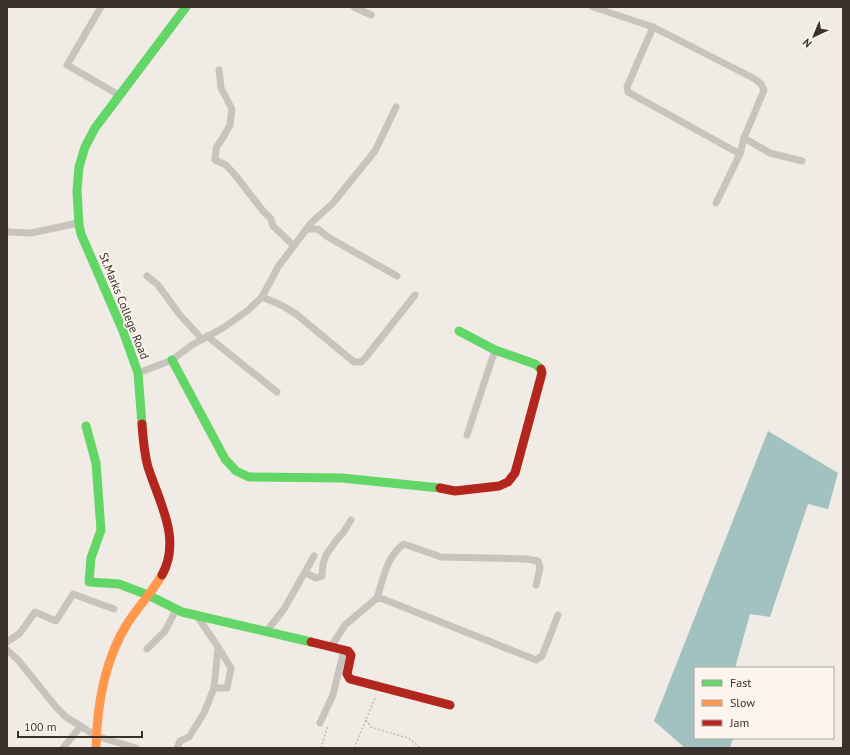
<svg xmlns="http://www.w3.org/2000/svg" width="850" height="755" viewBox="0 0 850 755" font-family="'PT Sans',sans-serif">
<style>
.water{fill:#a1c2c1}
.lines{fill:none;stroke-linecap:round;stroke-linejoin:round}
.path{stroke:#c2bbb6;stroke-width:1.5;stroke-dasharray:2 2;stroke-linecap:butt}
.street{stroke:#c9c3be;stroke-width:7}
.fast{stroke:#63d668;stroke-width:9}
.slow{stroke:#ff974d;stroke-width:9}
.jam{stroke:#b3261e;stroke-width:9}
.labels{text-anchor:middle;stroke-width:3.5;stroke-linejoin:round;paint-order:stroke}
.street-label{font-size:12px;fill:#3b302b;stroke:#fbf5ee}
</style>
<rect width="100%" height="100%" fill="#f0ebe5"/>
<path class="water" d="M768,431L838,473L828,509L808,504L770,617L750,614L735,668H695V738H733L730,748H685L654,721Z"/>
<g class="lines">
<g class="path">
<path d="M366,720L371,727L408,738L421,748"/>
<path d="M321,748L328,725"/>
<path d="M354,748L376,696"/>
</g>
<g class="street">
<path d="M101,7L67,65L119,95"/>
<path d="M354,7L371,15"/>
<path d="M593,7L653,27L755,79L761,84L764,90L744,138L740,154L716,203"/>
<path d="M653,27L627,87L628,92L740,154"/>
<path d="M219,70L221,88L232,109L230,125L224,136L216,148L215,160L226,165L236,176L263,211L271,219L273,226L294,246"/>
<path d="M744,138L770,153L802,161"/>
<path d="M307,229H318L328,237L397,276"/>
<path d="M7,231L9,232L31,233L78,223"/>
<path d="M147,276L158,285L180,315L202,339"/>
<path d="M262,297L281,305L296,314L354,362H361L366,357L415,295"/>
<path d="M207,336L277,392"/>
<path d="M138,373L172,360L192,345L223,328L247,311L262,297L278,267L311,223L333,203L375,151L396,107"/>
<path d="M467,435L495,350"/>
<path d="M306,573L316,578L322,576L323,564L326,555L338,538L343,533L351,520"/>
<path d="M377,598C383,579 387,555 404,544L441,557L526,559L538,561L540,568L536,585"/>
<path d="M197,616L218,647L231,668L227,688H214"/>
<path d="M266,632L284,609L314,556"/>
<path d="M7,642L20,633L35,612L56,621L73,594L114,609"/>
<path d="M331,647L345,625L377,598L383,599L536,660L542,656L558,615"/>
<path d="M147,649L165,631L176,610"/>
<path d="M7,650L18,660L56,707L66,717L96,736L136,748"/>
<path d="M320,723L333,695L344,650"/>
<path d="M63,748L81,726"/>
<path d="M177,748L180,741L189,737L204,713L214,688L218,647"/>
</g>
<g class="fast">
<path d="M459,331L495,350L535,364L541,369"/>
<path d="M172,360L225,459L236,471L249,477L342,478L440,488"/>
<path d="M142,424L138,373L123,331L81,234L79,225L77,191L79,167L85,147L95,128L186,7"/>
<path d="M86,426L96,463L101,530L91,558L89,582L119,584L148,595L182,612L311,642"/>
</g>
<path class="slow" d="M96,748C97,705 104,661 127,624C138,607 152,592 162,575"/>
<g class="jam">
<path d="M142,424C143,439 144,453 148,467C159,502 182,539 162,575"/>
<path d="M440,488L455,491L499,486L508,482L515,473L542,373L541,369"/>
<path d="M311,642L348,651L351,655L347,674L350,679L450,705"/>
</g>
</g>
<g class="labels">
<g class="street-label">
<text transform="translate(124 306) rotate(68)" y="4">St.Marks College Road</text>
</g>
</g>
<rect width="850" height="755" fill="none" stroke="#3b302b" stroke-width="16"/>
<rect x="694" y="667" width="140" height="72" fill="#fbf5ee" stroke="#aea6a0"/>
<rect x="702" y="680" width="20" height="6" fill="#63d668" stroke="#aea6a0"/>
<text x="730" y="687" font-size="12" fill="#3b302b">Fast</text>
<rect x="702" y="700" width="20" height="6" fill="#ff974d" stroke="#aea6a0"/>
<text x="730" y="707" font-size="12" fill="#3b302b">Slow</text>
<rect x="702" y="720" width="20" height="6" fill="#b3261e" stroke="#aea6a0"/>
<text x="730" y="727" font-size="12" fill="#3b302b">Jam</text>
<g transform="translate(814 36) rotate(224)" stroke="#fbf5ee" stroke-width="3" paint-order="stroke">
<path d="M0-3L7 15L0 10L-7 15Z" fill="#3b302b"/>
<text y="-6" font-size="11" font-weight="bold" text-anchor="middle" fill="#3b302b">N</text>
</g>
<path d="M18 731v6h124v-6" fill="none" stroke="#3b302b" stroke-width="2"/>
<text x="24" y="731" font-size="12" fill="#3b302b" stroke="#fbf5ee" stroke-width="3" paint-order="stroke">100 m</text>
</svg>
